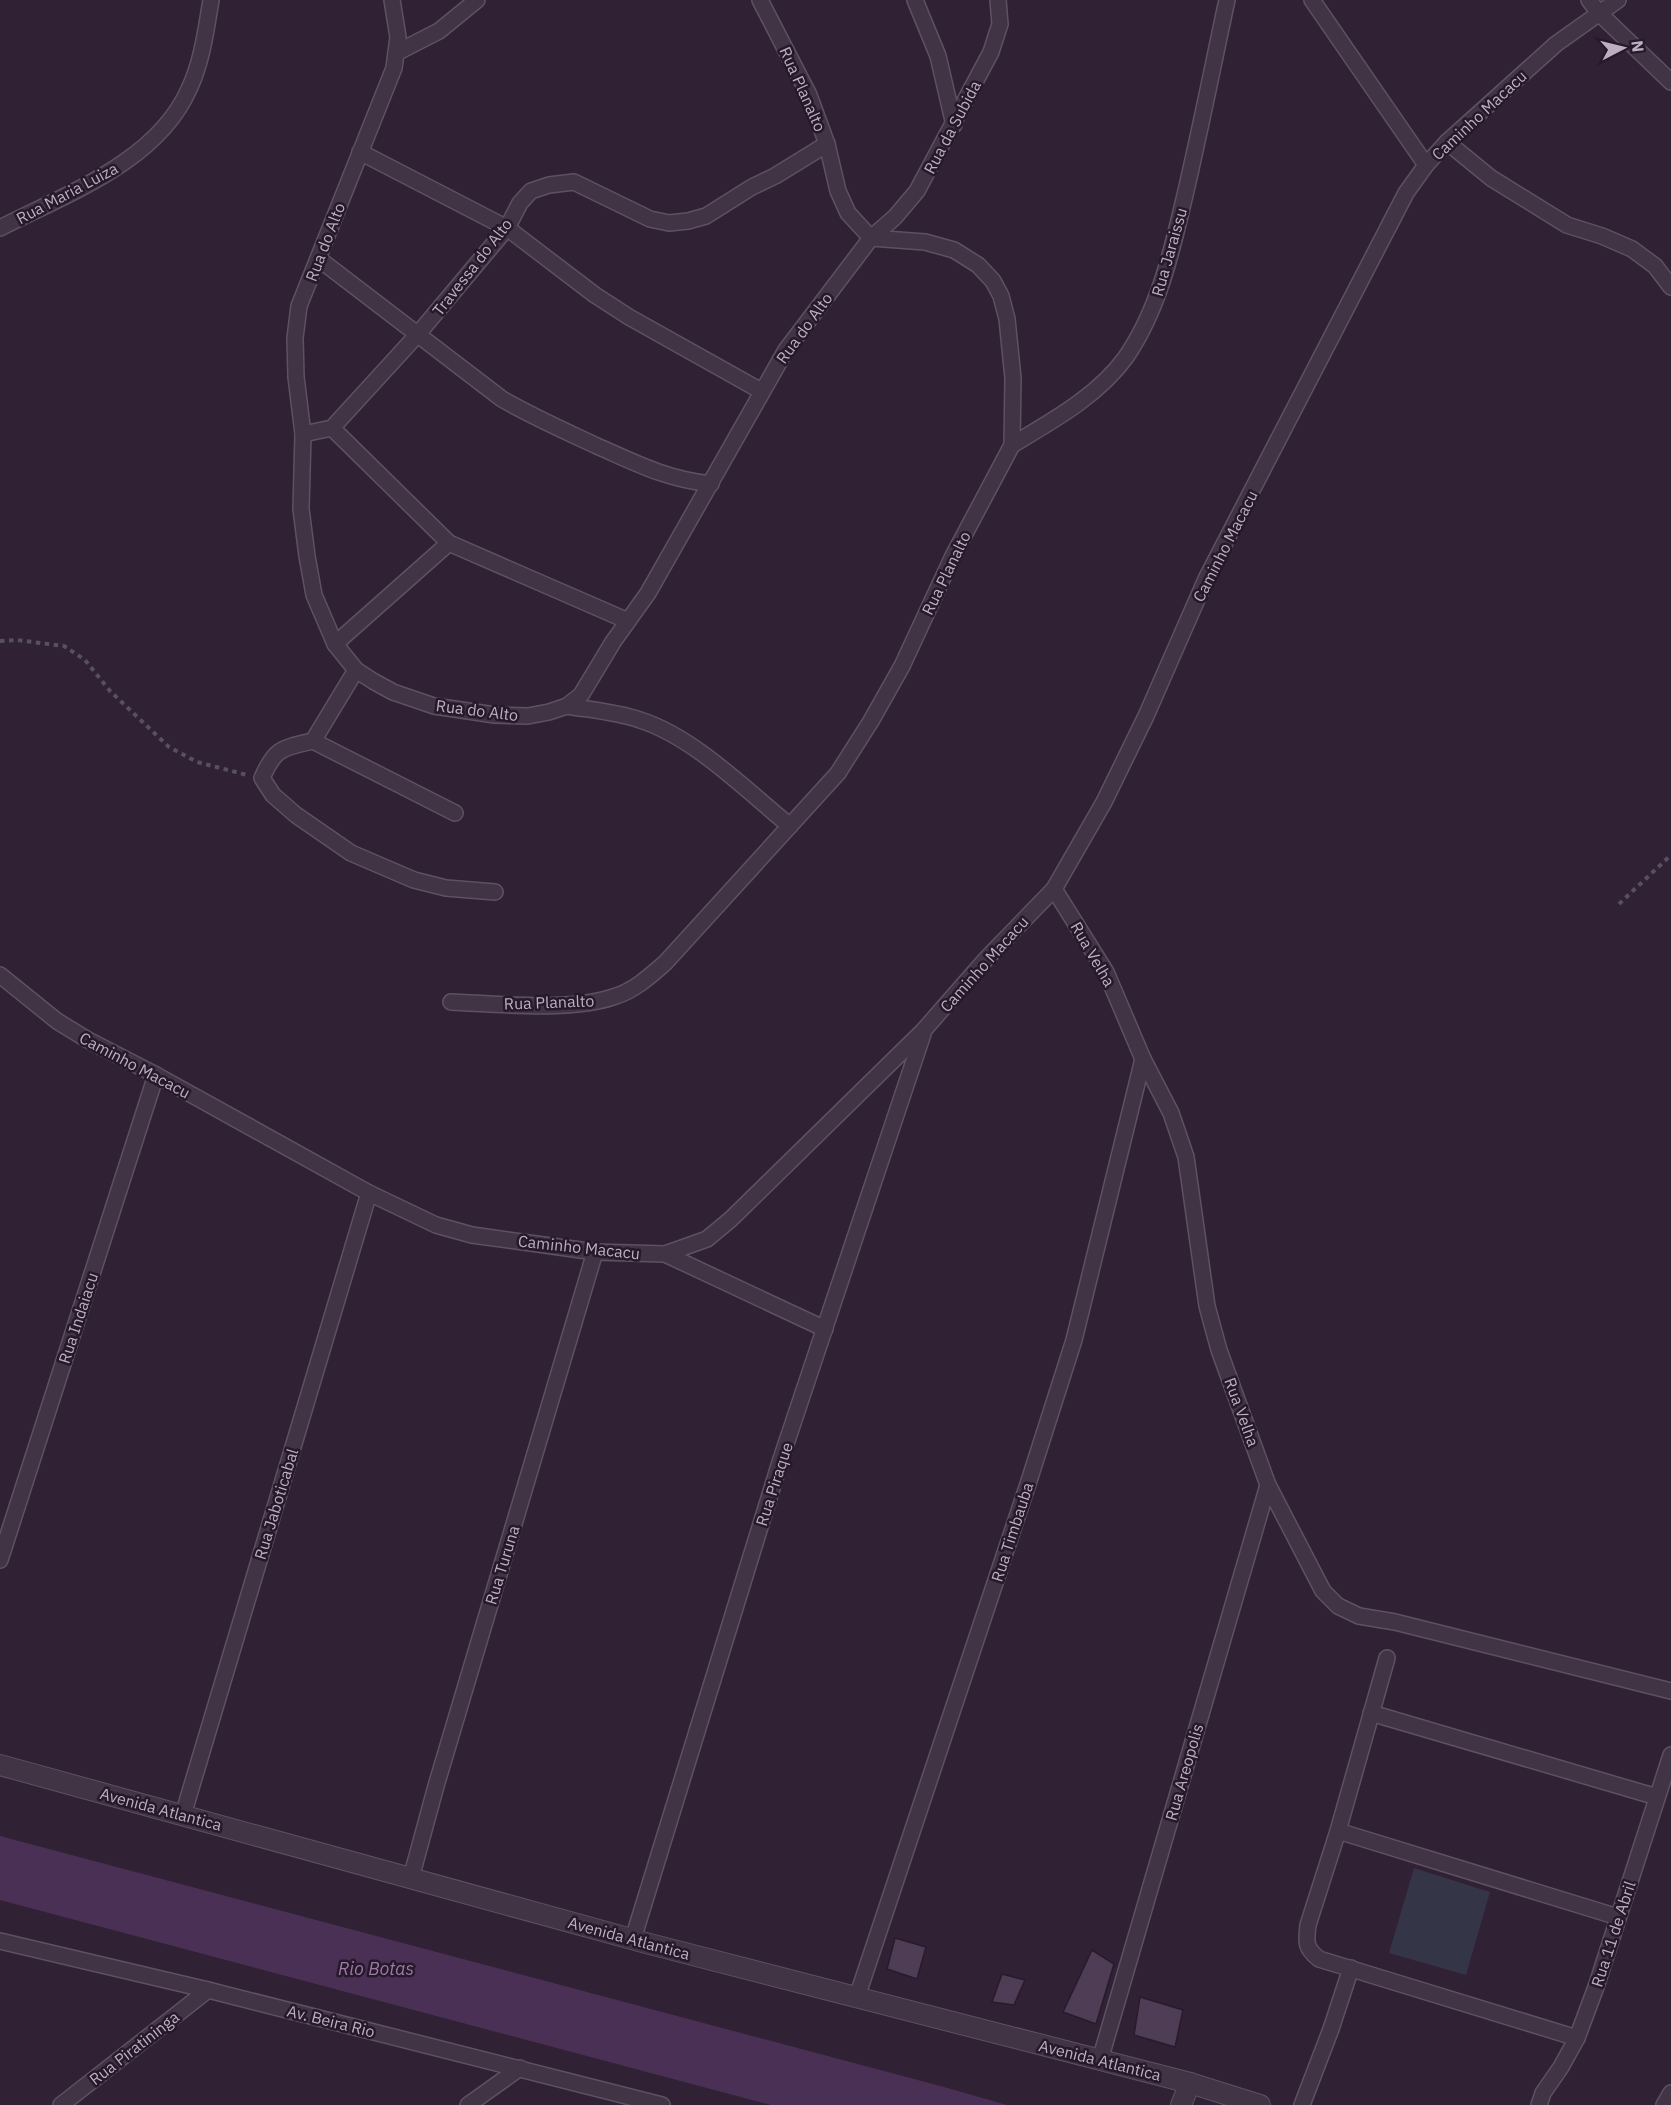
<svg xmlns="http://www.w3.org/2000/svg" width="1671" height="2105" viewBox="0 0 1671 2105" font-family="'IBM Plex Sans',sans-serif">
<style>
.green{fill:#353548}
.water{fill:#4b3055}
.building{fill:#4f3d55;stroke:#281b2c;stroke-width:1.5}
.lines{fill:none;stroke-linecap:round;stroke-linejoin:round}
.minor-casing{stroke:#5f5163;stroke-width:18}
.tertiary-casing{stroke:#5f5163;stroke-width:22}
.path{stroke:#575063;stroke-width:4;stroke-dasharray:4.5 4.5;stroke-linecap:butt}
.minor{stroke:#413445;stroke-width:15}
.tertiary{stroke:#413445;stroke-width:20}
.labels{text-anchor:middle;stroke-width:5;stroke-linejoin:round;paint-order:stroke}
.street-label{font-size:16px;fill:#beaec2;stroke:#26192a}
.water-label{font-size:18px;font-style:italic;fill:#9d78aa;stroke:#26192a}
</style>
<rect width="100%" height="100%" fill="#302135"/>
<path class="green" d="M1414,1868L1490,1892L1466,1975L1389,1953Z"/>
<path class="water" d="M0,1836L944,2087L1007,2105H771L0,1900Z"/>
<g class="building">
<path d="M895,1938L926,1947L917,1979L887,1969Z"/>
<path d="M1092,1950L1114,1964L1096,2024L1063,2012Z"/>
<path d="M1002,1974L1025,1980L1014,2005L992,2002Z"/>
<path d="M1140,1997L1183,2010L1175,2047L1134,2035Z"/>
</g>
<g class="lines">
<defs>
<g id="minor">
<path d="M392,0L398,37L394,68L299,306L295,338L296,377L303,434L301,509L307,556L314,595L335,644L356,670L373,681L393,692L434,706L495,715L528,716L549,712L567,706L581,695L613,642L648,593L786,350L871,238L895,217L917,191L991,52L1000,24L998,0"/>
<path d="M915,0L938,56L954,125"/>
<path d="M1312,0L1426,165"/>
<path d="M1589,0L1599,13L1671,82"/>
<path d="M396,53L439,31L477,0"/>
<path d="M1447,142L1491,178L1567,225L1602,236L1632,249L1655,266L1671,287"/>
<path d="M360,152L507,228L595,295L629,317L761,391"/>
<path d="M0,228C66,194 157,162 189,89C202,62 206,30 211,0"/>
<path d="M319,259L502,399C533,417 565,431 597,446C638,464 666,479 711,484"/>
<path d="M332,428L449,543L628,621"/>
<path d="M303,434L332,428L418,334L507,228L520,203L531,191L549,185L574,182L650,219L669,223L688,221L706,216L752,187L775,176L827,144"/>
<path d="M1012,445C1052,421 1098,396 1126,357C1159,309 1172,250 1185,195C1200,131 1213,65 1227,0"/>
<path d="M335,644L449,543"/>
<path d="M356,670L313,741C282,748 275,748 262,778L273,795L296,815L351,853L414,880L446,888L495,892"/>
<path d="M567,706C592,710 617,712 640,720C694,737 747,791 790,826"/>
<path d="M313,741L455,813"/>
<path d="M1054,889L1106,972L1143,1059L1171,1113L1186,1157L1207,1306L1219,1350L1268,1485L1323,1591L1338,1606L1359,1616L1395,1622L1671,1691"/>
<path d="M0,975L57,1021L88,1040L156,1075L369,1193L436,1225L472,1235L595,1252L665,1254L707,1239L731,1219L923,1031L987,958L1054,889L1104,802L1146,716L1206,579L1406,193L1426,165L1447,142L1556,44L1618,0"/>
<path d="M451,1002C498,1004 572,1012 616,996C635,990 650,976 665,963L838,773L871,721L902,666L953,556L1012,445L1013,378L1007,319L1001,296L993,281L978,265L954,250L925,242L871,238L848,213L838,191L827,144L809,95L760,0"/>
<path d="M665,1254L825,1329"/>
<path d="M0,1560L156,1075"/>
<path d="M1387,1658L1338,1831L1308,1925C1306,1942 1305,1948 1319,1959L1577,2038"/>
<path d="M1371,1713L1657,1797"/>
<path d="M183,1815L369,1193"/>
<path d="M1338,1831L1618,1917"/>
<path d="M411,1878L436,1786L595,1252"/>
<path d="M633,1939L781,1459L923,1034"/>
<path d="M0,1941L208,1990L662,2105"/>
<path d="M857,1997L1028,1484L1074,1340L1143,1059"/>
<path d="M1100,2060L1268,1485"/>
<path d="M61,2105L208,1990"/>
<path d="M468,2105L520,2068"/>
<path d="M1302,2105L1331,2029L1351,1968"/>
<path d="M1539,2105L1543,2093L1561,2067L1577,2038L1596,1987L1671,1755"/>
<path d="M1664,2105L1671,2093"/>
</g>
<g id="tertiary">
<path d="M0,1765L646,1943L1190,2083L1260,2105"/>
<path d="M1181,2105L1190,2083"/>
</g>
</defs>
<use href="#minor" class="minor-casing"/>
<use href="#tertiary" class="tertiary-casing"/>
<g class="path">
<path d="M0,641L17,640L64,646L85,660L110,691L169,747L197,762L247,775"/>
<path d="M1619,904L1671,855"/>
</g>
<use href="#minor" class="minor"/>
<use href="#tertiary" class="tertiary"/>
</g>
<g class="labels">
<g class="street-label">
<text transform="translate(803 89) rotate(66)" y="6">Rua Planalto</text>
<text transform="translate(1479 115) rotate(-43)" y="6">Caminho Macacu</text>
<text transform="translate(952 127) rotate(-62)" y="6">Rua da Subida</text>
<text transform="translate(67 193) rotate(-28)" y="6">Rua Maria Luiza</text>
<text transform="translate(325 242) rotate(-69)" y="6">Rua do Alto</text>
<text transform="translate(1169 252) rotate(-74)" y="6">Rua Jaraissu</text>
<text transform="translate(472 267) rotate(-52)" y="6">Travessa do Alto</text>
<text transform="translate(804 328) rotate(-54)" y="6">Rua do Alto</text>
<text transform="translate(1225 546) rotate(-63)" y="6">Caminho Macacu</text>
<text transform="translate(946 573) rotate(-64)" y="6">Rua Planalto</text>
<text transform="translate(477 710) rotate(7)" y="6">Rua do Alto</text>
<text transform="translate(1093 954) rotate(60)" y="6">Rua Velha</text>
<text transform="translate(984 964) rotate(-48)" y="6">Caminho Macacu</text>
<text transform="translate(549 1002) rotate(-2)" y="6">Rua Planalto</text>
<text transform="translate(135 1065) rotate(28)" y="6">Caminho Macacu</text>
<text transform="translate(579 1247) rotate(6)" y="6">Caminho Macacu</text>
<text transform="translate(78 1318) rotate(-72)" y="6">Rua Indaiacu</text>
<text transform="translate(1242 1412) rotate(70)" y="6">Rua Velha</text>
<text transform="translate(774 1484) rotate(-72)" y="6">Rua Piraque</text>
<text transform="translate(276 1504) rotate(-73)" y="6">Rua Jaboticabal</text>
<text transform="translate(1012 1532) rotate(-72)" y="6">Rua Timbauba</text>
<text transform="translate(502 1565) rotate(-73)" y="6">Rua Turuna</text>
<text transform="translate(1184 1772) rotate(-74)" y="6">Rua Areopolis</text>
<text transform="translate(161 1809) rotate(15)" y="6">Avenida Atlantica</text>
<text transform="translate(1613 1934) rotate(-72)" y="6">Rua 11 de Abril</text>
<text transform="translate(629 1938) rotate(15)" y="6">Avenida Atlantica</text>
<text transform="translate(331 2021) rotate(14)" y="6">Av. Beira Rio</text>
<text transform="translate(134 2048) rotate(-38)" y="6">Rua Piratininga</text>
<text transform="translate(1100 2060) rotate(14)" y="6">Avenida Atlantica</text>
</g>
<g class="water-label">
<text x="376" y="1975">Rio Botas</text>
</g>
</g>
<g transform="translate(1623 48) rotate(83)" stroke="#26192a" stroke-width="4.5" paint-order="stroke">
<path d="M0-4.5L10 22L0 15L-10 22Z" fill="#beaec2"/>
<text y="-9" font-size="16" font-weight="bold" text-anchor="middle" fill="#beaec2">N</text>
</g>
</svg>
